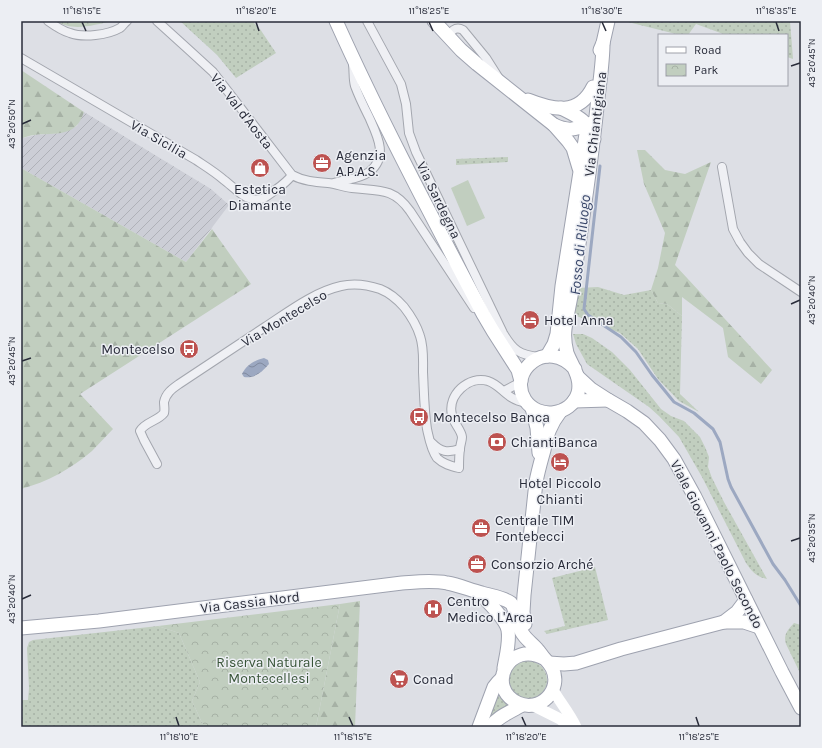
<svg xmlns="http://www.w3.org/2000/svg" width="822" height="748" viewBox="0 0 822 748" font-family="Karla,sans-serif">
<style>
.industrial{fill:url(#industrial-furrows)}
.grass{fill:url(#grass-dots)}
.forest{fill:url(#forest-firs)}
.park{fill:url(#park-crowns)}
.pitch{fill:#c1cebf}
.water{fill:url(#water-waves)}
.lines{fill:none;stroke-linecap:round;stroke-linejoin:round}
.stream{stroke:#9ca8c1;stroke-width:3}
.minor-casing{stroke:#a3a6ae;stroke-width:10}
.primary-casing{stroke:#9ea2af;stroke-width:15}
.minor{stroke:#eff0f4;stroke-width:8}
.secondary{stroke:#fff;stroke-width:11}
.primary{stroke:#fff;stroke-width:13}
.ticks{fill:none;stroke:#292c3a;stroke-width:1.5}
.labels{text-anchor:middle;stroke-width:3;stroke-linejoin:round;paint-order:stroke}
.street-label{font-size:14px;fill:#292c3a;stroke:#eceef3}
.poi-label{font-size:14px;fill:#292c3a;stroke:#eceef3;text-anchor:start}
.park-label{font-size:14px;fill:#385438;stroke:#eceef3}
.water-label{font-size:15px;font-style:italic;fill:#384669;stroke:#eceef3}
.neatline{fill:none;stroke:#292c3a;stroke-width:1.5}
.ticks-label{font-size:10px;text-anchor:middle;fill:#292c3a}
</style>
<defs>
<pattern id="industrial-furrows" width="10" height="10" patternUnits="userSpaceOnUse"><rect width="10" height="10" fill="#ccced6"/><path d="M-1 1l2-2M0 10L10 0M9 11l2-2" fill="none" stroke="#afb1b8"/></pattern>
<pattern id="grass-dots" width="8" height="8" patternUnits="userSpaceOnUse"><rect width="8" height="8" fill="#c1cebf"/><path d="M2 2h.1M6 6h.1" fill="none" stroke="#a6b1a5" stroke-width="1.8" stroke-linecap="round"/></pattern>
<pattern id="forest-firs" width="22" height="20" patternUnits="userSpaceOnUse"><rect width="22" height="20" fill="#c1cebf"/><path d="M5 1l3.5 6h-7zM16 11l3.5 6h-7z" fill="#a6b1a5"/></pattern>
<pattern id="park-crowns" width="20" height="18" patternUnits="userSpaceOnUse"><rect width="20" height="18" fill="#c1cebf"/><path d="M2 6a3 3 0 1 1 6 0M12 15a3 3 0 1 1 6 0" fill="none" stroke="#a6b1a5"/></pattern>
<pattern id="water-waves" width="16" height="10" patternUnits="userSpaceOnUse"><rect width="16" height="10" fill="#9ca8c1"/><path d="M0 5q4-4 8 0t8 0" fill="none" stroke="#7f899e"/></pattern>
</defs>
<rect width="100%" height="100%" fill="#dddfe5"/>
<path class="industrial" d="M84,112L211,189L229,205L186,262L21,168V139L23,138L36,135L60,133L77,126Z"/>
<g class="grass">
<path d="M180,21H252L260,29L276,53L236,78L217,55Z"/>
<path d="M624,21H790L793,59L787,57V35H726L696,24L688,35H680Z"/>
<path d="M508,157V162L456,165V159Z"/>
<path d="M598,287L624,295L651,290L658,303L667,304L682,316L680,394L699,412L679,401L658,379L638,349L620,333L574,315L578,288Z"/>
<path d="M573,334H583L592,338L612,352L630,370L661,409L671,416L684,421L700,437L705,447L709,457L708,467L712,478L724,502L767,579C757,577 752,572 746,563L702,477L679,437L659,416L649,407L587,364L576,344Z"/>
<path d="M595,567L608,620L547,634L544,631L565,626L552,578Z"/>
<path d="M794,623L801,625V675L786,644C783,634 788,630 794,623Z"/>
<path d="M158,626L179,633L200,682L192,701L204,727H21V702L22,700H28L29,688L27,648L29,642L33,640Z"/>
<circle cx="528" cy="680" r="19"/>
<path d="M498,695L509,707L486,722Z"/>
</g>
<g class="forest">
<path d="M21,70L84,112C82,117 80,123 76,126C63,139 37,130 21,139Z"/>
<path d="M637,150H645L665,170L685,174L711,162L675,265L772,370L761,384L728,357L723,328L682,297V316L667,304L658,303L651,290L658,268L665,233L644,184Z"/>
<path d="M21,168L186,262L212,229L251,284L80,394L113,429C106,436 99,444 92,451C71,469 47,482 21,489Z"/>
<path d="M360,601L355,727H316L340,604Z"/>
</g>
<g class="park">
<path d="M56,21H112C94,25 73,32 56,21Z"/>
<path d="M340,604L316,727H204L192,701L200,682L179,633L158,626Z"/>
</g>
<path class="pitch" d="M468,180L485,218L467,226L451,188Z"/>
<path class="water" d="M264,358L268,360L269,364C262,372 254,379 244,377L242,374C246,365 255,360 264,358Z"/>
<g class="lines">
<path class="stream" d="M600,166L584,309L588,315L621,337L636,352L652,375L674,402L694,413L713,429L720,442L728,479L731,487L773,564L785,580L801,606"/>
<defs>
<g id="minor">
<path d="M48,21C55,26 62,31 70,33C83,38 108,35 120,28C123,26 124,23 127,21"/>
<path d="M157,21L189,50L213,72L292,175C303,181 315,182 328,183C336,184 344,187 352,188C378,191 393,187 410,211L474,308"/>
<path d="M367,21L401,84L406,104L409,133L416,152L503,333C513,350 519,355 539,357"/>
<path d="M448,36C452,30 456,26 463,30L486,58L498,77"/>
<path d="M21,58L196,160C205,166 215,172 224,180C235,188 248,205 264,198C267,196 270,194 274,191C281,186 287,182 292,175"/>
<path d="M722,167L733,229L740,242L748,253L759,264L801,292"/>
<path d="M334,183C345,179 358,180 369,172C389,157 377,135 369,117C364,107 359,97 355,86C353,79 354,72 353,65"/>
<path d="M504,391L521,382"/>
<path d="M432,443C441,452 447,453 460,449"/>
<path d="M157,464L144,440L140,431C145,422 158,421 164,413C165,409 164,406 164,402C166,393 172,389 179,384C208,365 236,346 265,327C288,312 314,292 341,286C354,283 368,285 380,289C390,293 397,299 404,307C411,316 417,326 420,336C424,348 423,360 423,372C424,391 424,410 427,429C429,438 431,450 437,458C443,464 451,466 459,468C459,462 459,455 460,449C460,445 462,441 462,437C461,429 453,423 452,415C447,395 469,375 488,381C497,384 501,390 508,395C514,400 521,402 528,403"/>
</g>
<g id="primary">
<path d="M336,21C381,121 432,217 483,314L493,331L518,370L521,381"/>
<path d="M434,21L461,50L477,64L554,125L568,141L573,148L579,168"/>
<path d="M600,50L603,43L608,21"/>
<path d="M528,100C553,110 579,116 593,87"/>
<path d="M561,108C581,118 585,119 594,139"/>
<path d="M554,125C571,133 578,128 595,122"/>
<path d="M547,356L554,344L557,334L562,286L586,134"/>
<path d="M575,369C547,337 507,371 525,400C538,420 571,416 578,393C582,378 572,366 567,353C565,345 564,337 565,329C567,314 571,299 573,284C582,225 591,166 597,107C599,86 603,64 603,43"/>
<path d="M578,377L591,389L608,400L627,411L644,423L660,440L674,459L695,497L782,672L801,708"/>
<path d="M574,401L608,400"/>
<path d="M532,408L537,428L539,453"/>
<path d="M479,593C487,601 506,619 508,630C510,642 506,656 504,668"/>
<path d="M724,622L737,612L746,600"/>
<path d="M525,624L523,612L524,595L536,482C538,471 541,461 544,450C547,435 550,425 560,412"/>
<path d="M21,628L99,621L402,583C417,582 432,580 447,583C459,585 470,590 482,593C491,596 503,597 511,603C515,607 517,625 521,631C525,639 532,643 537,649C540,652 542,656 545,659C548,662 550,664 552,668C563,690 540,713 518,703C485,688 509,638 545,659"/>
<path d="M549,663L564,664L576,663L621,649L724,622H744L759,627"/>
<path d="M479,727L494,687L498,682L502,678"/>
<path d="M490,727C498,716 511,712 522,705"/>
</g>
</defs>
<use href="#minor" class="minor-casing"/>
<use href="#primary" class="primary-casing"/>
<use href="#minor" class="minor"/>
<g class="secondary">
<path d="M553,690C560,702 570,714 576,727"/>
<path d="M532,705L560,719L569,727"/>
</g>
<use href="#primary" class="primary"/>
</g>
<path class="ticks" d="M82,22L86,31M256,22L259,31M429,22L433,31M602,22L606,31M776,22L779,31M791,66L800,63M22,124L31,120M791,304L800,300M22,361L31,358M791,541L800,538M22,599L31,595M176,717L179,726M349,717L353,726M522,717L526,726M696,717L699,726"/>
<defs>
<symbol id="office-disc" viewBox="-11 -11 22 22"><circle r="9.5" fill="#bd5250" stroke="#eceef3"/><path d="M-6-3h4V-5.5h4V-3h4V5H-6ZM-1-4.5V-3h2v-1.5ZM-6 0V1H6V0Z" fill="#fff"/></symbol>
<symbol id="shop-disc" viewBox="-11 -11 22 22"><circle r="9.5" fill="#bd5250" stroke="#eceef3"/><path d="M-5-2.5h2.3a2.7 3.5 0 0 1 5.4 0H5L5.5 6h-11ZM-1.5-2.5h3a1.5 2.3 0 0 0-3 0Z" fill="#fff"/></symbol>
<symbol id="hotel-disc" viewBox="-11 -11 22 22"><circle r="9.5" fill="#bd5250" stroke="#eceef3"/><path d="M-6-4.5h1.5V1H6V5H4.5V3h-9V5H-6ZM-4 0a1.8 1.8 0 1 1 3.6 0ZM.5 0V-2.5h3Q6-2.5 6 0Z" fill="#fff"/></symbol>
<symbol id="bus-disc" viewBox="-11 -11 22 22"><circle r="9.5" fill="#bd5250" stroke="#eceef3"/><path d="M-5-6H5V4H4V6H2V4H-2V6H-4V4H-5ZM-3.5-4V0h7V-4ZM-3.5 1.2v1.5H-2V1.2ZM2 1.2v1.5H3.5V1.2Z" fill="#fff"/></symbol>
<symbol id="bank-disc" viewBox="-11 -11 22 22"><circle r="9.5" fill="#bd5250" stroke="#eceef3"/><path d="M-6-4H6V4H-6ZM0-2.3a2.3 2.3 0 1 0 0 4.6a2.3 2.3 0 1 0 0-4.6Z" fill="#fff"/></symbol>
<symbol id="hospital-disc" viewBox="-11 -11 22 22"><circle r="9.5" fill="#bd5250" stroke="#eceef3"/><path d="M-5-5h3v3.5h4V-5h3V5h-3V1.5h-4V5h-3Z" fill="#fff"/></symbol>
<symbol id="supermarket-disc" viewBox="-11 -11 22 22"><circle r="9.5" fill="#bd5250" stroke="#eceef3"/><path d="M-6-5.5h2.5l.6 2H6L4.5 2H-2.5L-4.4-4H-6ZM-1.5 3.2a1.3 1.3 0 1 0 .1 0ZM3 3.2a1.3 1.3 0 1 0 .1 0Z" fill="#fff"/></symbol>
</defs>
<g fill-rule="evenodd">
<use href="#office-disc" x="311" y="152" width="22" height="22"/>
<use href="#shop-disc" x="249" y="157" width="22" height="22"/>
<use href="#hotel-disc" x="519" y="309" width="22" height="22"/>
<use href="#bus-disc" x="178" y="338" width="22" height="22"/>
<use href="#bus-disc" x="408" y="406" width="22" height="22"/>
<use href="#bank-disc" x="486" y="431" width="22" height="22"/>
<use href="#hotel-disc" x="549" y="451" width="22" height="22"/>
<use href="#office-disc" x="470" y="517" width="22" height="22"/>
<use href="#office-disc" x="466" y="553" width="22" height="22"/>
<use href="#hospital-disc" x="422" y="598" width="22" height="22"/>
<use href="#supermarket-disc" x="388" y="668" width="22" height="22"/>
</g>
<g class="labels">
<g class="street-label">
<text transform="translate(242 111) rotate(52)" y="5">Via Val d'Aosta</text>
<text transform="translate(595 124) rotate(-83)" y="5">Via Chiantigiana</text>
<text transform="translate(159 139) rotate(30)" y="5">Via Sicilia</text>
<text transform="translate(439 200) rotate(64)" y="5">Via Sardegna</text>
<text transform="translate(284 318) rotate(-31)" y="5">Via Montecelso</text>
<text transform="translate(717 544) rotate(63)" y="5">Viale Giovanni Paolo Secondo</text>
<text transform="translate(250 602) rotate(-7)" y="5">Via Cassia Nord</text>
</g>
<g class="poi-label">
<text x="336" y="160">Agenzia<tspan x="336" dy="16">A.P.A.S.</tspan></text>
<text x="260" y="194" text-anchor="middle">Estetica<tspan x="260" dy="16">Diamante</tspan></text>
<text x="544" y="325">Hotel Anna</text>
<text x="175" y="354" text-anchor="end">Montecelso</text>
<text x="433" y="422">Montecelso Banca</text>
<text x="511" y="447">ChiantiBanca</text>
<text x="560" y="488" text-anchor="middle">Hotel Piccolo<tspan x="560" dy="16">Chianti</tspan></text>
<text x="495" y="525">Centrale TIM<tspan x="495" dy="16">Fontebecci</tspan></text>
<text x="491" y="569">Consorzio Arché</text>
<text x="447" y="606">Centro<tspan x="447" dy="16">Medico L'Arca</tspan></text>
<text x="413" y="684">Conad</text>
</g>
<g class="park-label">
<text x="269" y="667">Riserva Naturale<tspan x="269" dy="16">Montecellesi</tspan></text>
</g>
<g class="water-label">
<text transform="translate(580 245) rotate(-84)" y="5">Fosso di Riluogo</text>
</g>
</g>
<rect width="822" height="748" fill="none" stroke="#eceef3" stroke-width="44"/>
<rect x="658" y="34" width="130" height="52" fill="#eceef3" stroke="#9ea0a9"/>
<rect x="666" y="47" width="20" height="6" fill="#ffffff" stroke="#9ea0a9"/>
<text x="694" y="54" font-size="12" fill="#292c3a">Road</text>
<rect x="666" y="64" width="20" height="12" fill="url(#park-crowns)" stroke="#9ea0a9"/>
<text x="694" y="74" font-size="12" fill="#292c3a">Park</text>
<rect x="22" y="22" width="778" height="704" class="neatline"/>
<g class="ticks-label">
<text x="82" y="14">11°18'15"E</text>
<text x="256" y="14">11°18'20"E</text>
<text x="429" y="14">11°18'25"E</text>
<text x="602" y="14">11°18'30"E</text>
<text x="776" y="14">11°18'35"E</text>
<text transform="translate(811 63) rotate(-90)" y="4">43°20'45"N</text>
<text transform="translate(11 124) rotate(-90)" y="4">43°20'50"N</text>
<text transform="translate(811 300) rotate(-90)" y="4">43°20'40"N</text>
<text transform="translate(11 361) rotate(-90)" y="4">43°20'45"N</text>
<text transform="translate(811 538) rotate(-90)" y="4">43°20'35"N</text>
<text transform="translate(11 599) rotate(-90)" y="4">43°20'40"N</text>
<text x="179" y="740">11°18'10"E</text>
<text x="353" y="740">11°18'15"E</text>
<text x="526" y="740">11°18'20"E</text>
<text x="699" y="740">11°18'25"E</text>
</g>
</svg>
